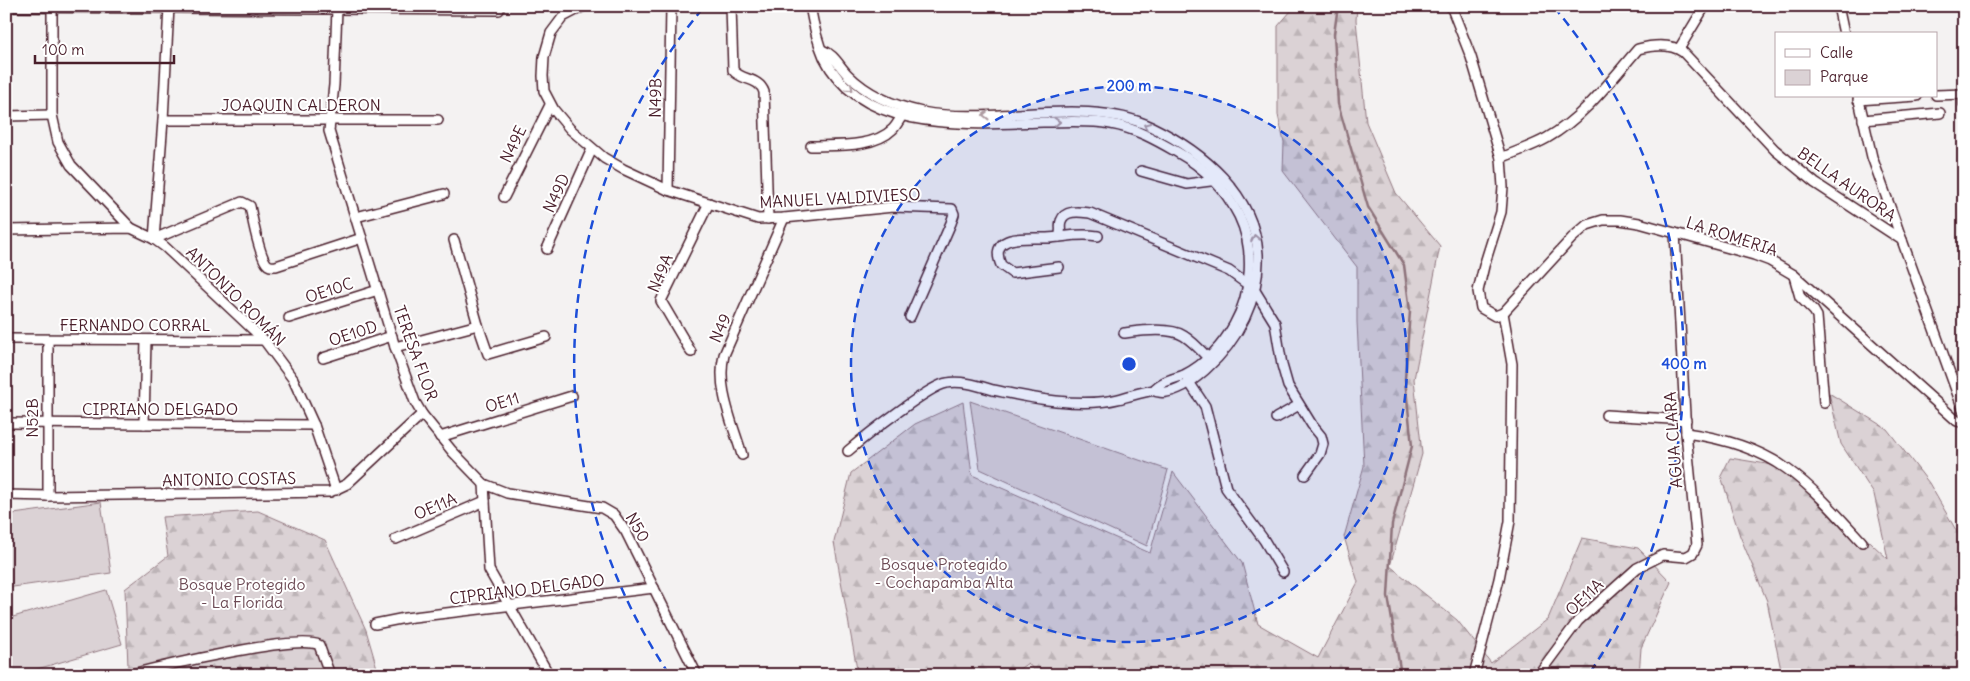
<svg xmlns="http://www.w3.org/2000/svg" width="1970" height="681" viewBox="0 0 1970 681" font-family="Delius,sans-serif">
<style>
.green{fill:#dbd2d5;stroke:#927880}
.forest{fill:url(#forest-firs);stroke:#927880}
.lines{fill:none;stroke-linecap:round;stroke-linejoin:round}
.stream{stroke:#8d727a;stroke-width:2.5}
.minor-casing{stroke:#4a1f2b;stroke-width:12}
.minor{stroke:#fff;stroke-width:9}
.oneway{stroke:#ae9aa0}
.ring{fill:none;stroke:#1d4ed8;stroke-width:2.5;stroke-dasharray:9 6}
.labels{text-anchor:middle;stroke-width:4;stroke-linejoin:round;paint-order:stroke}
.street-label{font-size:16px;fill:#4a1f2b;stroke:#fff}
.park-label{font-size:16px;fill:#6e4c56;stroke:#fff}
.centre{fill:#1d4ed8;stroke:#fff;stroke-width:2.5}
.ring-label{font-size:15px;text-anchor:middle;font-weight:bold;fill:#1d4ed8;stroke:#fff;stroke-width:4;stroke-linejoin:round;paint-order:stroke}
</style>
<defs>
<pattern id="forest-firs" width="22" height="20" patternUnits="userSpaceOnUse" patternTransform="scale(1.25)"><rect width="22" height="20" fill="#dbd2d5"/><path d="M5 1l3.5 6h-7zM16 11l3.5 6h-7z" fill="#bdb4b7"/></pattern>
</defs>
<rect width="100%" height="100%" fill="#f4f2f2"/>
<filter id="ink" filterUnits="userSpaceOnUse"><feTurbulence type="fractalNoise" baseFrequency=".02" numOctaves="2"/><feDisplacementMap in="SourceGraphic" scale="10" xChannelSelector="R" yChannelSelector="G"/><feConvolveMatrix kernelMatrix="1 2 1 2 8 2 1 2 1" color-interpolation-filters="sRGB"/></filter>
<g filter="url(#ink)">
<g class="green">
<path d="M970,401L1168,470L1147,546L980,469Z"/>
<path d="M101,502L111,573L6,588V515Z"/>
<path d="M106,590L122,644L17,675H6V619Z"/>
</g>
<g class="forest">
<path d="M1292,6H1357L1356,20L1366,122L1396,193L1440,246L1414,379L1422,454L1390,566L1457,620L1491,663L1548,619L1582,538L1638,548L1671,582L1641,648L1639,675H1038L1028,663L1011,675H858L834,542L851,473L915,424L963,402L972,475L1150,553L1173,472L1242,563L1258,624L1318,658L1358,582L1344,537L1364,466L1357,322V267L1283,171L1284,142L1278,115V26L1291,11Z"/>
<path d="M1829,393L1887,429L1929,483L1964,544V675H1782L1767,601L1740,536L1721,476L1730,458L1791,468L1888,559L1874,494L1841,444Z"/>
<path d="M258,511L325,540L366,630L379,675H99L128,667L125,589L168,556L162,517Z"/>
</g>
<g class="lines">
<path class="stream" d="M1338,6L1334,34L1338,104L1368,207L1404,265L1410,311L1405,379L1412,446L1392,524L1388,596L1401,675"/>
<defs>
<g id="minor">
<path d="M52,6V115L58,142L71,165L131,228"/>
<path d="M584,6L563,17L551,33L544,57L543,76L544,91L554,110L570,129L604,158L623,169L668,190L758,219L784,218L893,207L952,209L954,214L951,223L910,317"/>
<path d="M731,6L733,70C741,81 759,77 764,92L768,219"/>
<path d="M810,6C813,23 817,41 824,57C862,135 972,124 1043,122C1066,122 1089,120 1111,124C1135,128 1156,140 1177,152C1204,167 1225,188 1239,216C1255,249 1252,293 1234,325C1223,345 1205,365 1184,375C1174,379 1161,381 1154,390"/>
<path d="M1451,6L1471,57L1501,158L1503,187L1501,212L1484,266L1478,291L1481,308L1495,316L1503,313L1572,238L1587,225L1603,220H1620L1639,223L1754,255L1770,261L1794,275L1957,421L1964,423"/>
<path d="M1838,6L1844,34"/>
<path d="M6,7L499,10"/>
<path d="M337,9L334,85L329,131L395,347L415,402L422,414L452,451L484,484L507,493L602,508L614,515L626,532L697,675"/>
<path d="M1679,49L1705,6"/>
<path d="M822,50C834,54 839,66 848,75C868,95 894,106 922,112C994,126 1085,95 1152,127C1203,152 1254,194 1258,254C1260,299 1238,341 1205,370C1197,377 1189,384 1179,388C1174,390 1165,394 1159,392C1150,391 1159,389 1149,391C1139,393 1129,396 1118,399C1098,404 1076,403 1056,401C1035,399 1014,394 993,390C979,386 961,380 947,383C930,385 863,438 848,451"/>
<path d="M1936,95L1964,94"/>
<path d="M1858,96L1872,157L1964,412"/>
<path d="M1858,100L1917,96"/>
<path d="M1964,101V104"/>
<path d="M6,116L52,115"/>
<path d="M163,120H438"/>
<path d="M1863,120L1940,113"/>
<path d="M811,146C836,145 874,148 893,129C897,125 899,120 902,116"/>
<path d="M1501,158C1517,151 1533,146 1547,138C1584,117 1611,80 1638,49C1653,45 1670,43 1683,52L1775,150L1815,183L1902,240"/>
<path d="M1141,171L1187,184L1218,180"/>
<path d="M668,190L671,6"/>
<path d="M504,197L550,105"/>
<path d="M356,217L444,194"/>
<path d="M6,230L131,228L154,239L165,247L264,340L293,379L314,425L336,490"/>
<path d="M1059,237C1062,231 1059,226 1061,221C1065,209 1081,212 1090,213L1229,271L1254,289L1275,323L1282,365L1288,386L1312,425L1321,436L1323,444L1320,454L1305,475"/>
<path d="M154,239L242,202L250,206C252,217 260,259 268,265C271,267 273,266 276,266L362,238"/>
<path d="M154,239L163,120L169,7"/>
<path d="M454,240L478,325L488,354L546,337"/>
<path d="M547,249L592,149"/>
<path d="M1059,267L1012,273L1001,265C987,232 1030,239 1047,238C1066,237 1078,233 1098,236"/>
<path d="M1794,276L1800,297L1814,311L1817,316L1824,403"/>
<path d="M289,318L378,290"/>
<path d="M1124,333C1141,331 1170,327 1184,336C1195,343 1202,352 1211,361"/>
<path d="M6,339L264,340"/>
<path d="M395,347L478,325"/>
<path d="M691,352L661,301L709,203"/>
<path d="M323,358L392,336"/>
<path d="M1187,379L1205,406L1226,488L1264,540L1283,572"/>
<path d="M1606,415L1686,420"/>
<path d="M1276,418L1299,405"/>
<path d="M6,423L314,425"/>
<path d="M144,424L146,340"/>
<path d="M1686,433C1722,438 1758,448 1787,469C1814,488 1840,518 1862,542"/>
<path d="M440,437L572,396"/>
<path d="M742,455C733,424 716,388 724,355L784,218"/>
<path d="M484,484L489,570L549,675"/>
<path d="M6,495L48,496L330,492L347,484L422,414"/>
<path d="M48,496V340"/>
<path d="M396,539L485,501"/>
<path d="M375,624L405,618L654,588"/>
<path d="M128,675C159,667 297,634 319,645L330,675"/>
<path d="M1474,675L1499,579L1510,521L1512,364L1503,313"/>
<path d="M1538,675L1578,621L1637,568L1663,555L1686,557L1693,553L1697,545L1686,433L1675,233"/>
</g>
</defs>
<use href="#minor" class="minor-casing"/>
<use href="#minor" class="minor"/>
</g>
<defs><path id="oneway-chevron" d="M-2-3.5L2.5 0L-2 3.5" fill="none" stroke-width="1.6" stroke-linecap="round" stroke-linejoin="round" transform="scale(1.25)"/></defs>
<g class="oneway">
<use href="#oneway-chevron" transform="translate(850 88) rotate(39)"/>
<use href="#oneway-chevron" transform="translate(986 115) rotate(179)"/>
<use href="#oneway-chevron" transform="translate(1057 122) rotate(-2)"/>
<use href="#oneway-chevron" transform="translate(1147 126) rotate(-158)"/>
<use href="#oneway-chevron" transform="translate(1255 238) rotate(-101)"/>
</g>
</g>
<circle cx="1129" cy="364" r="278" fill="#1d4ed8" fill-opacity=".12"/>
<g class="ring">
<circle cx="1129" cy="364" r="278"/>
<path d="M669 674A555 555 0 0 1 704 7M1554 7A555 555 0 0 1 1589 674"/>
</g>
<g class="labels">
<g class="street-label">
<text transform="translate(655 98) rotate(-89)" y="6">N49B</text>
<text x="301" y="111">JOAQUIN CALDERON</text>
<text transform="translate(513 144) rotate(-64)" y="6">N49E</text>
<text transform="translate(1847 184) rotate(35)" y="6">BELLA AURORA</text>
<text transform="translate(556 193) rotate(-65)" y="6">N49D</text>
<text transform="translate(840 198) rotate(-3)" y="6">MANUEL VALDIVIESO</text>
<text transform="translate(1732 236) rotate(18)" y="6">LA ROMERIA</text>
<text transform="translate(660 273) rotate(-67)" y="6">N49A</text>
<text transform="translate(329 290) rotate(-18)" y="6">OE10C</text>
<text transform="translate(236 296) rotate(45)" y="6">ANTONIO ROMÁN</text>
<text x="135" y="331">FERNANDO CORRAL</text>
<text transform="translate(720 328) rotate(-66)" y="6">N49</text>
<text transform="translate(353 333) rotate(-18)" y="6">OE10D</text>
<text transform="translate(416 353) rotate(70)" y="6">TERESA FLOR</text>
<text transform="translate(502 402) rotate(-17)" y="6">OE11</text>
<text x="160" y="415">CIPRIANO DELGADO</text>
<text transform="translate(32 418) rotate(-90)" y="6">N52B</text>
<text transform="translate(1673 440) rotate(-94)" y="6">AGUA CLARA</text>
<text transform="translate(229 479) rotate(-1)" y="6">ANTONIO COSTAS</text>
<text transform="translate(435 506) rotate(-23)" y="6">OE11A</text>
<text transform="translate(638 527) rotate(60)" y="6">N50</text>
<text transform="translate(527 589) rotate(-7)" y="6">CIPRIANO DELGADO</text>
<text transform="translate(1584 597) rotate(-44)" y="6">OE11A</text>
</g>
<g class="park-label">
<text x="944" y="570">Bosque Protegido<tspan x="944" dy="18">- Cochapamba Alta</tspan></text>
<text x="242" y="590">Bosque Protegido<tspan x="242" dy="18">- La Florida</tspan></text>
</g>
</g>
<circle cx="1129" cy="364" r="8" class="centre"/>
<g class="ring-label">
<text x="1129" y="91">200 m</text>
<text x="1684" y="369">400 m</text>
</g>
<rect width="1970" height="681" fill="none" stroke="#fff" stroke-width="25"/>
<rect x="12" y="12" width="1945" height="656" fill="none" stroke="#4a1f2b" stroke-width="2" filter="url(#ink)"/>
<rect x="1775" y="32" width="162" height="65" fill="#ffffff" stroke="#b7a5aa"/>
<rect x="1785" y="49" width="25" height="8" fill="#ffffff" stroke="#b7a5aa"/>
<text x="1820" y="58" font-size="15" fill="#4a1f2b">Calle</text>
<rect x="1785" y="70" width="25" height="15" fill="#dbd2d5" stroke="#b7a5aa"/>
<text x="1820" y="82" font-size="15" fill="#4a1f2b">Parque</text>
<path d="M35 55v8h139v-8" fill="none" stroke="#4a1f2b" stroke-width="2.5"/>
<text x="42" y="55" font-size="15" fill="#4a1f2b" stroke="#ffffff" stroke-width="4" paint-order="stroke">100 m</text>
</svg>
